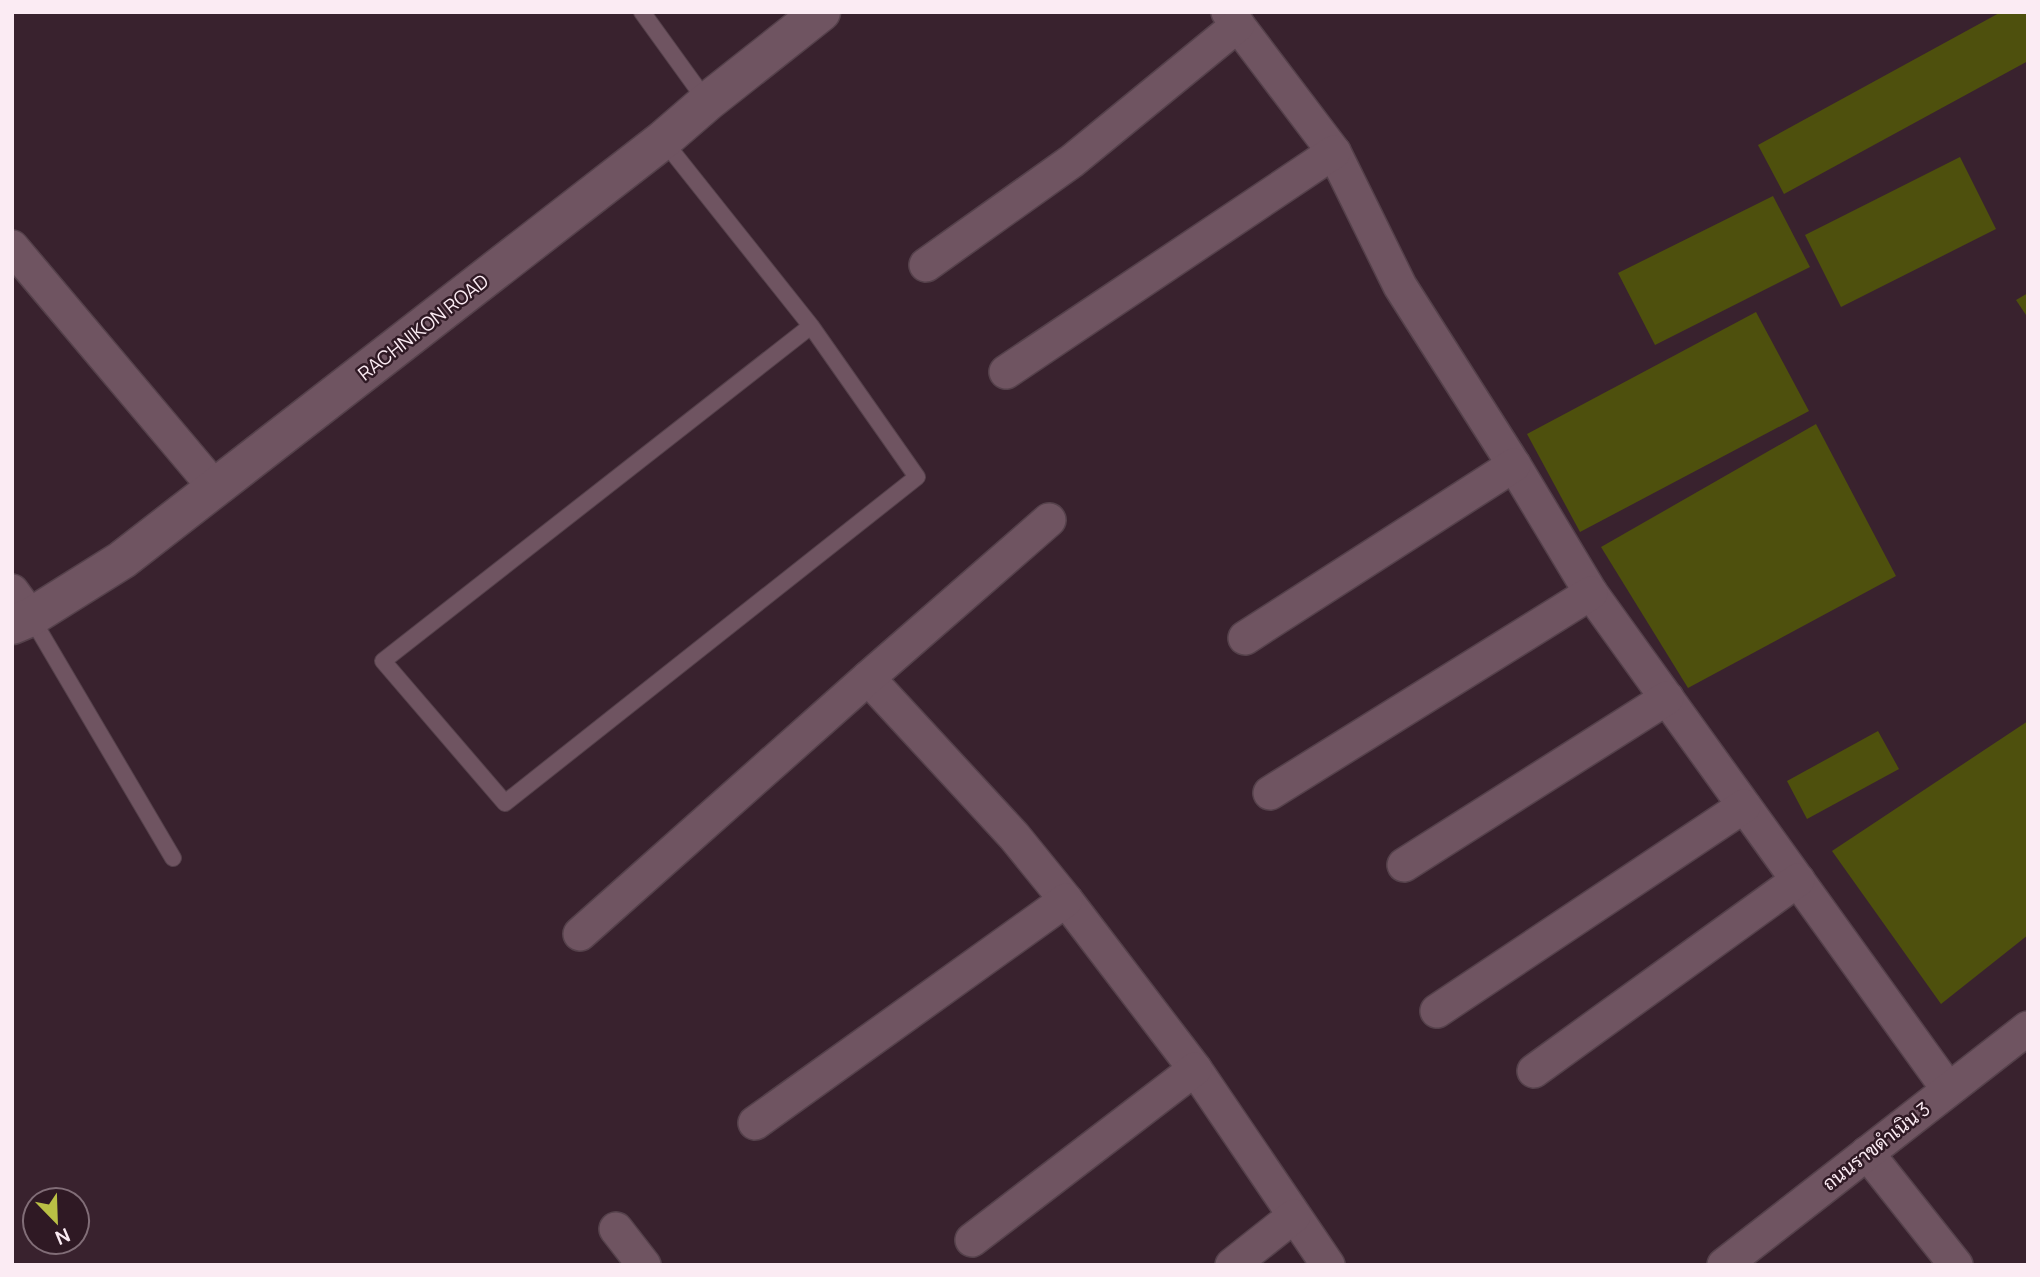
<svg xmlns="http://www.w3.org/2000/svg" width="2040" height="1277" viewBox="0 0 2040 1277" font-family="Manrope,Sarabun,sans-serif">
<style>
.building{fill:#4e500d}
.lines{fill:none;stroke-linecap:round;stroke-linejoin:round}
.service-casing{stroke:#55414b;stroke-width:18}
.minor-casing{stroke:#55414b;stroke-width:36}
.tertiary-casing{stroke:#55414b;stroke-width:41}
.service{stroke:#6f5461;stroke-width:16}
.minor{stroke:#6f5461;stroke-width:33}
.tertiary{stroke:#6f5461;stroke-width:38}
.labels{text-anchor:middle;stroke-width:5;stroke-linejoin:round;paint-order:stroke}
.street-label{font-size:19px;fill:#fbebf3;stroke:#2f1924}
</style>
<rect width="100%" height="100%" fill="#39222e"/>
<g class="building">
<path d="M2001,12H2028V61L1784,194L1758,145Z"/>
<path d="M1960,157L1996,229L1841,307L1805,235Z"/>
<path d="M1773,196L1810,267L1655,345L1618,273Z"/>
<path d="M2028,293V318L2016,300Z"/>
<path d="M1756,312L1809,411L1580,532L1527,434Z"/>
<path d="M1816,424L1896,576L1688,688L1601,547Z"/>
<path d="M2028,721V935L1941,1004L1832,851Z"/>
<path d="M1878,731L1899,769L1807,819L1787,781Z"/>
</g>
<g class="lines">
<defs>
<g id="service">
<path d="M642,12L707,102"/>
<path d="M663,140L811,326L917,477L505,803L383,661L811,326"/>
<path d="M31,617L173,858"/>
</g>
<g id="minor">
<path d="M1228,12L1334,152L1400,286L1514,465L1591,593L1948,1089"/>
<path d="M12,247L216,489"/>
<path d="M926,265L1072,161L1238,25"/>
<path d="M1006,372L1334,152"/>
<path d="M12,591L31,617"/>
<path d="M1245,638L1514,465"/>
<path d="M868,678L1014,836L1066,900L1195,1069L1328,1265"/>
<path d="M1270,793L1591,593"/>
<path d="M1404,865L1667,698"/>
<path d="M580,934L868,678L1049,520"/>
<path d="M1437,1011L1744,806"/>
<path d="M1534,1071L1798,880"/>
<path d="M755,1123L1066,900"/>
<path d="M1867,1153L1956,1265"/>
<path d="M616,1229L644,1265"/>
<path d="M972,1240L1195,1069"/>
<path d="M1232,1265L1294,1216"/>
<path d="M1724,1265L2028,1028"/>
</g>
<path id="tertiary" d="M12,625L31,617L122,560L663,140L707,102L821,12"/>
</defs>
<use href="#service" class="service-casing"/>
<use href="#minor" class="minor-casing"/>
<use href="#tertiary" class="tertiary-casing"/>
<use href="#service" class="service"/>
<use href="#minor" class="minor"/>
<use href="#tertiary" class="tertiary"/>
</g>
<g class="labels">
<g class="street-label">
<text transform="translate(423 327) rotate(-38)" y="7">RACHNIKON ROAD</text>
<text transform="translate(1876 1146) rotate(-38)" y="7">ถนนราขดำเนิน 3</text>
</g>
</g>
<rect width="2040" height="1277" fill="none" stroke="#fbebf3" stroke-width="28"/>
<g transform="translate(56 1221) rotate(157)"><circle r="33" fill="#2f1924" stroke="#816d77" stroke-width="2"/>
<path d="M0-5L12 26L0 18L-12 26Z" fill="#bac045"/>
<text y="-10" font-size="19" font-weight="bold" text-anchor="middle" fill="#fbebf3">N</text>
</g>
</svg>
